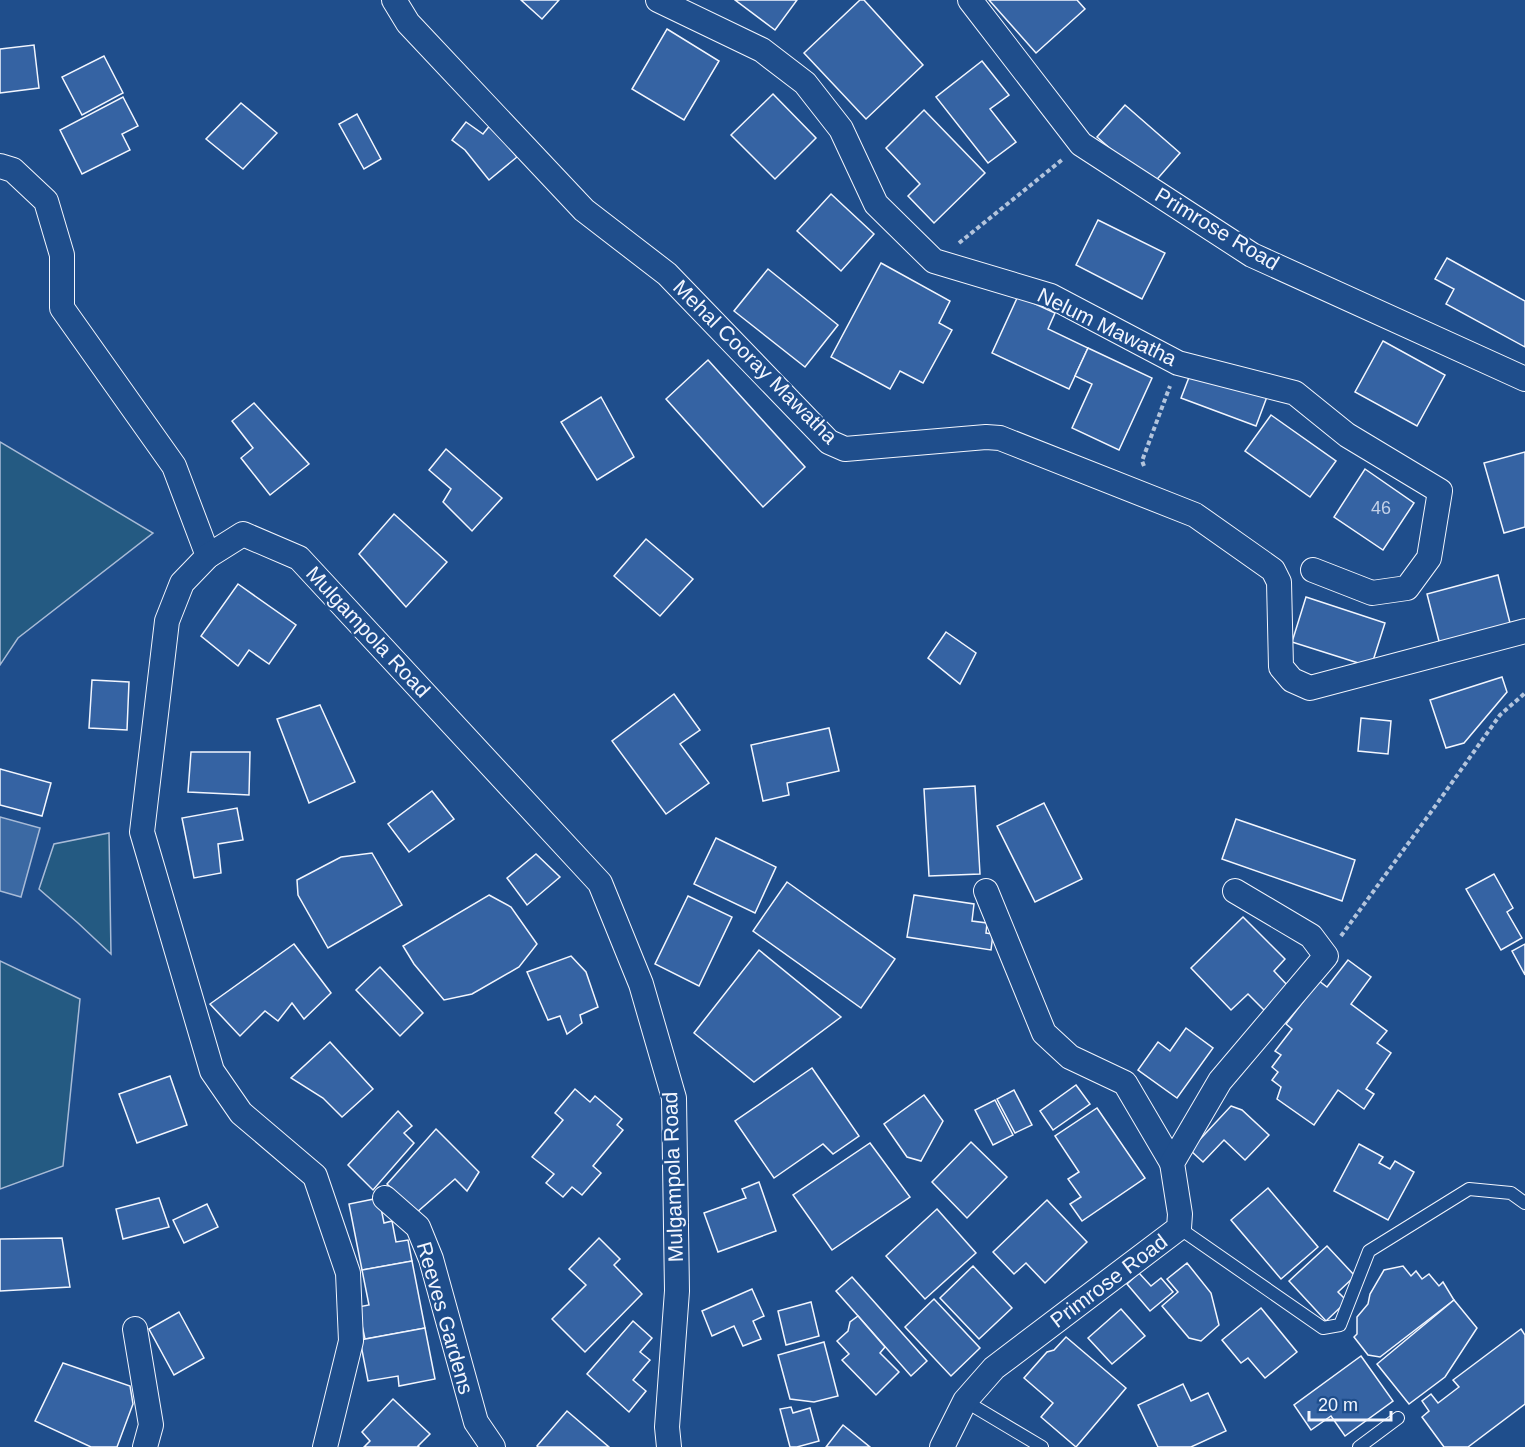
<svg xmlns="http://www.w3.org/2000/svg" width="1525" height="1447" viewBox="0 0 1525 1447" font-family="Helvetica,sans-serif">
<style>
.green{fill:#245a82;stroke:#a8bbd7;stroke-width:1.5}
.water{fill:#3b69a3;stroke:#a8bbd7;stroke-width:1.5}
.building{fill:#3563a3;stroke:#f2f6ff;stroke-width:1.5}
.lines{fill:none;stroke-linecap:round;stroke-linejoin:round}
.service-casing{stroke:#f2f6ff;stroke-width:14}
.minor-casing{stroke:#f2f6ff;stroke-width:26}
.path{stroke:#b3c4dc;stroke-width:4;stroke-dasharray:4.5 3;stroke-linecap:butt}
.service{stroke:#1f4e8c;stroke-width:12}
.minor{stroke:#1f4e8c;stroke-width:24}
.labels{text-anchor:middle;stroke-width:4.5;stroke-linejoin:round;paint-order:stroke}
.number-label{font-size:18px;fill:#c3d1e8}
.street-label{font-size:21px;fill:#f2f6ff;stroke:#1f4e8c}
</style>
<rect width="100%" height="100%" fill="#1f4e8c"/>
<g class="green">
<path d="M0,442L153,533L18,638L0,665Z"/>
<path d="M109,833L111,954L78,923L39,889L54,844Z"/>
<path d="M0,961L80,999L63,1166L0,1189Z"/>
</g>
<path class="water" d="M0,817L40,828L21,897L0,891Z"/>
<g class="building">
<path d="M521,0H559L542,19Z"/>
<path d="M735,0H797L775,30Z"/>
<path d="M860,0H864L923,65L866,119L804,53Z"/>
<path d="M989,0H1077L1085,9L1036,53Z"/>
<path d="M667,29L719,61L684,120L632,89Z"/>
<path d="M34,45L39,88L0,93V49Z"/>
<path d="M104,56L123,93L82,115L62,77Z"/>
<path d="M982,61L1009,95L990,109L1016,142L988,163L936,97Z"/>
<path d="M773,94L816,138L775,179L731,135Z"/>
<path d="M123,97L138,126L122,134L130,150L82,174L60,130Z"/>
<path d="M241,103L277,133L243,169L206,139Z"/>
<path d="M1125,105L1180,153L1152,185L1097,137Z"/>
<path d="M924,110L985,173L934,223L908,196L920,184L886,148Z"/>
<path d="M357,114L381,159L364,169L339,124Z"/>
<path d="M466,122L483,134L491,124L517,157L489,180L465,150L452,140Z"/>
<path d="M831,194L874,234L841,271L797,231Z"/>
<path d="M1098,220L1165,253L1142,299L1076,265Z"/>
<path d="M1447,258L1525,301V347L1446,304L1454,289L1435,279Z"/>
<path d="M881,263L950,301L939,323L952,330L923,383L900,371L890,389L831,357Z"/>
<path d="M768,269L838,325L805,367L734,311Z"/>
<path d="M1018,296L1055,313L1048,329L1088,348L1069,389L992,353Z"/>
<path d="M1383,341L1445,375L1417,426L1355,392Z"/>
<path d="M1088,348L1152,378L1119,450L1072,428L1092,384L1075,376Z"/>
<path d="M708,360L805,467L763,507L666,399Z"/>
<path d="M1193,367L1268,394L1256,426L1181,398Z"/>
<path d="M601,397L634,457L597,480L561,422Z"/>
<path d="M254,403L309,464L270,495L241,458L253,448L232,421Z"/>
<path d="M1271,415L1336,461L1310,497L1245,451Z"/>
<path d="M446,449L502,498L472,531L443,502L451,489L429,470Z"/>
<path d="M1525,452V527L1504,533L1484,463Z"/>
<path d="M1365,469L1414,503L1383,550L1334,517Z"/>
<path d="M394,514L447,562L406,607L359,554Z"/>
<path d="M646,539L693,579L660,616L614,576Z"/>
<path d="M1498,575L1512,631L1441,649L1427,594Z"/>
<path d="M238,584L296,625L269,664L249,650L238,666L201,636Z"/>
<path d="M1306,597L1385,623L1371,667L1292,642Z"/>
<path d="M946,632L976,653L960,684L928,658Z"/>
<path d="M1502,677L1507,692L1464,743L1446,748L1430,700Z"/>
<path d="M92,680L129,682L127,730L89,728Z"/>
<path d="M674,694L700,730L680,744L709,783L666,814L612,741Z"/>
<path d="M320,705L355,782L309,803L277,719Z"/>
<path d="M1361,718L1391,721L1388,754L1358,751Z"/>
<path d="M829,728L839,771L787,783L789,795L763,801L751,745Z"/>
<path d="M191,752H250L249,795L188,792Z"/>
<path d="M0,769L51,783L42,816L0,805Z"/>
<path d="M975,786L980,874L929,876L924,789Z"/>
<path d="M432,791L454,819L409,852L388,824Z"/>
<path d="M1044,803L1082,879L1035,902L997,826Z"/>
<path d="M237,808L243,840L218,844L221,873L194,878L182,818Z"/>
<path d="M1236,819L1355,860L1342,901L1222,859Z"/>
<path d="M716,838L776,867L755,913L694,884Z"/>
<path d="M372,853L402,905L328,948L298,895L297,880L341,857Z"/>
<path d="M536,854L560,877L527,905L507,878Z"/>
<path d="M1494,874L1513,908L1507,912L1522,938L1501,950L1466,889Z"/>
<path d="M787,882L895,959L861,1008L753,931Z"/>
<path d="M489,895L511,907L537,944L519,967L472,994L444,1000L414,964L403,946Z"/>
<path d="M914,895L974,904L972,921L987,923L986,933L993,934L991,950L907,937Z"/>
<path d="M688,896L732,917L699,986L655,964Z"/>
<path d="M1243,917L1285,959L1274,971L1289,987L1265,1011L1248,994L1231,1010L1191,968Z"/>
<path d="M294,944L331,993L304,1019L292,1003L278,1021L265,1011L240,1036L210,1004Z"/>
<path d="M1525,944V975L1512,951Z"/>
<path d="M759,950L841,1017L754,1082L694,1033Z"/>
<path d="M571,956L586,972L598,1007L580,1015L582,1023L567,1034L560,1016L548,1020L527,972Z"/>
<path d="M1348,960L1371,977L1351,1004L1387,1031L1377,1043L1391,1053L1366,1089L1374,1094L1364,1109L1338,1090L1314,1125L1277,1099L1281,1087L1272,1080L1278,1072L1272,1067L1281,1055L1275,1051L1292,1029L1286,1024L1319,981L1327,987Z"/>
<path d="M380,967L423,1013L400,1036L356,990Z"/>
<path d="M1186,1028L1213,1048L1177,1098L1138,1070L1158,1042L1170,1051Z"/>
<path d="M330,1042L373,1089L342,1117L323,1098L291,1078Z"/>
<path d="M812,1068L859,1136L833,1154L823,1144L774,1178L735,1121Z"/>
<path d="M170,1076L187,1125L137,1143L119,1094Z"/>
<path d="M1076,1085L1090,1104L1053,1130L1040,1111Z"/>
<path d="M575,1089L590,1102L595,1096L622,1119L617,1125L623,1130L593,1166L601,1173L582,1195L572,1187L563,1197L546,1183L554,1174L532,1157L563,1120L555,1113Z"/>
<path d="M1014,1090L1032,1125L1015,1133L997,1099Z"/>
<path d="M924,1095L943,1121L921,1161L907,1157L884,1124Z"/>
<path d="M995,1100L1013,1135L993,1145L975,1110Z"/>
<path d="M1231,1106L1242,1110L1269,1135L1245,1160L1224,1140L1203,1162L1190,1150Z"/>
<path d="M1097,1108L1145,1178L1082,1221L1070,1204L1081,1197L1068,1179L1079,1172L1055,1136Z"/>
<path d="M398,1111L412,1126L404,1133L414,1143L373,1190L348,1165Z"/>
<path d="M436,1129L479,1172L467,1191L455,1179L416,1213L387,1184Z"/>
<path d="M971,1142L1007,1177L967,1218L932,1182Z"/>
<path d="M870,1143L910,1197L832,1250L793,1195Z"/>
<path d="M1359,1144L1383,1157L1379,1163L1390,1169L1395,1161L1414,1172L1388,1220L1334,1191Z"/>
<path d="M759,1182L776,1231L718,1252L704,1213L746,1198L742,1189Z"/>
<path d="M1268,1188L1318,1247L1281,1279L1231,1220Z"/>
<path d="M159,1198L169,1227L123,1239L116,1209Z"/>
<path d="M379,1198L384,1223L392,1221L396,1242L408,1240L412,1261L362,1270L349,1204Z"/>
<path d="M1047,1200L1087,1242L1045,1283L1026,1263L1014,1274L993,1252Z"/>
<path d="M207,1204L218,1227L184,1243L173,1220Z"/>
<path d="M937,1209L976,1253L925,1299L886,1256Z"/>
<path d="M62,1238L70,1287L0,1291V1239Z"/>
<path d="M599,1238L620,1259L614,1265L642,1294L585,1352L552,1319L586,1285L569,1269Z"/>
<path d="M1327,1246L1355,1276L1338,1292L1347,1301L1326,1321L1289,1281Z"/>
<path d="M412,1261L425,1328L365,1339L358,1307L369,1305L362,1270Z"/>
<path d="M1187,1263L1211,1293L1219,1325L1201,1341L1189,1338L1162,1306L1178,1292L1167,1279Z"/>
<path d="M973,1266L1012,1308L979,1339L940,1298Z"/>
<path d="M1403,1266L1411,1276L1416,1271L1422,1279L1429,1274L1439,1286L1443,1282L1454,1300L1380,1357L1368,1355L1354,1337L1357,1334V1317L1368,1304L1370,1294L1384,1270Z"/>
<path d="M1139,1273L1151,1286L1161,1278L1173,1292L1150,1311L1127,1284Z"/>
<path d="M852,1277L927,1361L911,1376L836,1291Z"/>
<path d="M752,1289L764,1316L753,1321L761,1339L743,1346L734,1326L712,1336L702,1311Z"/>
<path d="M934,1299L980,1348L951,1376L905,1327Z"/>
<path d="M1454,1300L1477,1328L1445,1377L1409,1404L1377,1364Z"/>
<path d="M811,1302L819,1336L786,1345L778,1311Z"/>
<path d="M1261,1308L1297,1352L1265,1378L1248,1358L1241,1363L1222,1340Z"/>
<path d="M1121,1309L1145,1336L1112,1364L1088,1338Z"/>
<path d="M179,1312L204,1358L174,1375L149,1329Z"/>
<path d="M858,1316L885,1347L880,1353L899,1372L876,1395L842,1360L849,1354L837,1341L848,1331L850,1322Z"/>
<path d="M633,1321L652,1338L640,1352L650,1360L633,1380L646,1391L629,1412L587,1374Z"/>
<path d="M425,1328L435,1379L399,1386L398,1376L368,1381L360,1340Z"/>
<path d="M1521,1329L1525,1335V1404L1468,1447H1444L1422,1417L1429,1411L1422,1401L1431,1394L1438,1403L1459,1387L1453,1380Z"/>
<path d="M1066,1337L1126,1388L1076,1447L1041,1417L1053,1403L1024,1378L1047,1352L1054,1350Z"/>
<path d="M824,1342L838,1396L814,1402L790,1399L778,1355Z"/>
<path d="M1361,1356L1393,1401L1345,1436L1331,1416L1311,1430L1294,1405Z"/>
<path d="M63,1363L130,1386L133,1404L117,1447H91L35,1421Z"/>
<path d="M1183,1384L1191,1401L1208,1393L1226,1431L1191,1447H1158L1138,1405Z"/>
<path d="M393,1399L430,1434L418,1446L419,1447H364L370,1441L362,1432Z"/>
<path d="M791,1407L793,1413L810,1408L819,1441L797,1447H790L780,1409Z"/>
<path d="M567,1411L609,1447H538L537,1446Z"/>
<path d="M843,1425L870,1447H826Z"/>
</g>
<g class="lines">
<defs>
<g id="service">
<path d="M1179,1228L1323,1328L1340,1325L1369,1251L1469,1189L1511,1193L1525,1203"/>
<path d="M965,1401L1042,1447"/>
<path d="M1359,1447L1398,1418"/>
</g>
<g id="minor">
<path d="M394,0L408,23L584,210L667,274L829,442L845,449L986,437L1000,438L1195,515L1273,570L1279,582L1281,667L1292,680L1310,688L1525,631"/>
<path d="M658,0L762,50L805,83L841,129L876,204L934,261L1051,296L1178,363L1295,393L1347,435L1440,491L1429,558L1407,588L1372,593L1313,570"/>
<path d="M970,0L1081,144L1252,255L1525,379"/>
<path d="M0,166L13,170L46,201L62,255V308L174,466L208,556"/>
<path d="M986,891L1044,1033L1070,1057L1125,1083L1172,1163"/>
<path d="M385,1198L418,1227L431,1259L476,1422L493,1447"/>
<path d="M135,1329L151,1425L145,1447"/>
<path d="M325,1447L351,1341L348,1273L315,1176L241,1113L212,1071L142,832L167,621L182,583L208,556L243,534L299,558L600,883L641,984L674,1098L677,1291L667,1427L669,1447"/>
<path d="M942,1447L965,1401L994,1368L1179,1228L1180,1214L1172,1163L1220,1081L1326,956L1311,936L1235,891"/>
</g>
</defs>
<use href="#service" class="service-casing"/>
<use href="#minor" class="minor-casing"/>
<g class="path">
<path d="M959,243L1063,159"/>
<path d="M1144,466L1142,461L1170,386"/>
<path d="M1341,936L1431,812L1500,715L1525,693"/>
</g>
<use href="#service" class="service"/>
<use href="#minor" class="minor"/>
</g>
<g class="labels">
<g class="number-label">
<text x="1381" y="514">46</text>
</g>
<g class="street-label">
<text transform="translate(1217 229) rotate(31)" y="7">Primrose Road</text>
<text transform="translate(1107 327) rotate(26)" y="7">Nelum Mawatha</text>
<text transform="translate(755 362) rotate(45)" y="7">Mehal Cooray Mawatha</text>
<text transform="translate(368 632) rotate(47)" y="7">Mulgampola Road</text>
<text transform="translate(673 1177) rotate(-92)" y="7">Mulgampola Road</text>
<text transform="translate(1109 1281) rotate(-37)" y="7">Primrose Road</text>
<text transform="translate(445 1318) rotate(74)" y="7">Reeves Gardens</text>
</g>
</g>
<path d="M1309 1411v9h82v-9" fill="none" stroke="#f2f6ff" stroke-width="3"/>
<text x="1318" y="1411" font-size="18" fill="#f2f6ff" stroke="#1f4e8c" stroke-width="4.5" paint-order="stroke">20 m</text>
</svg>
